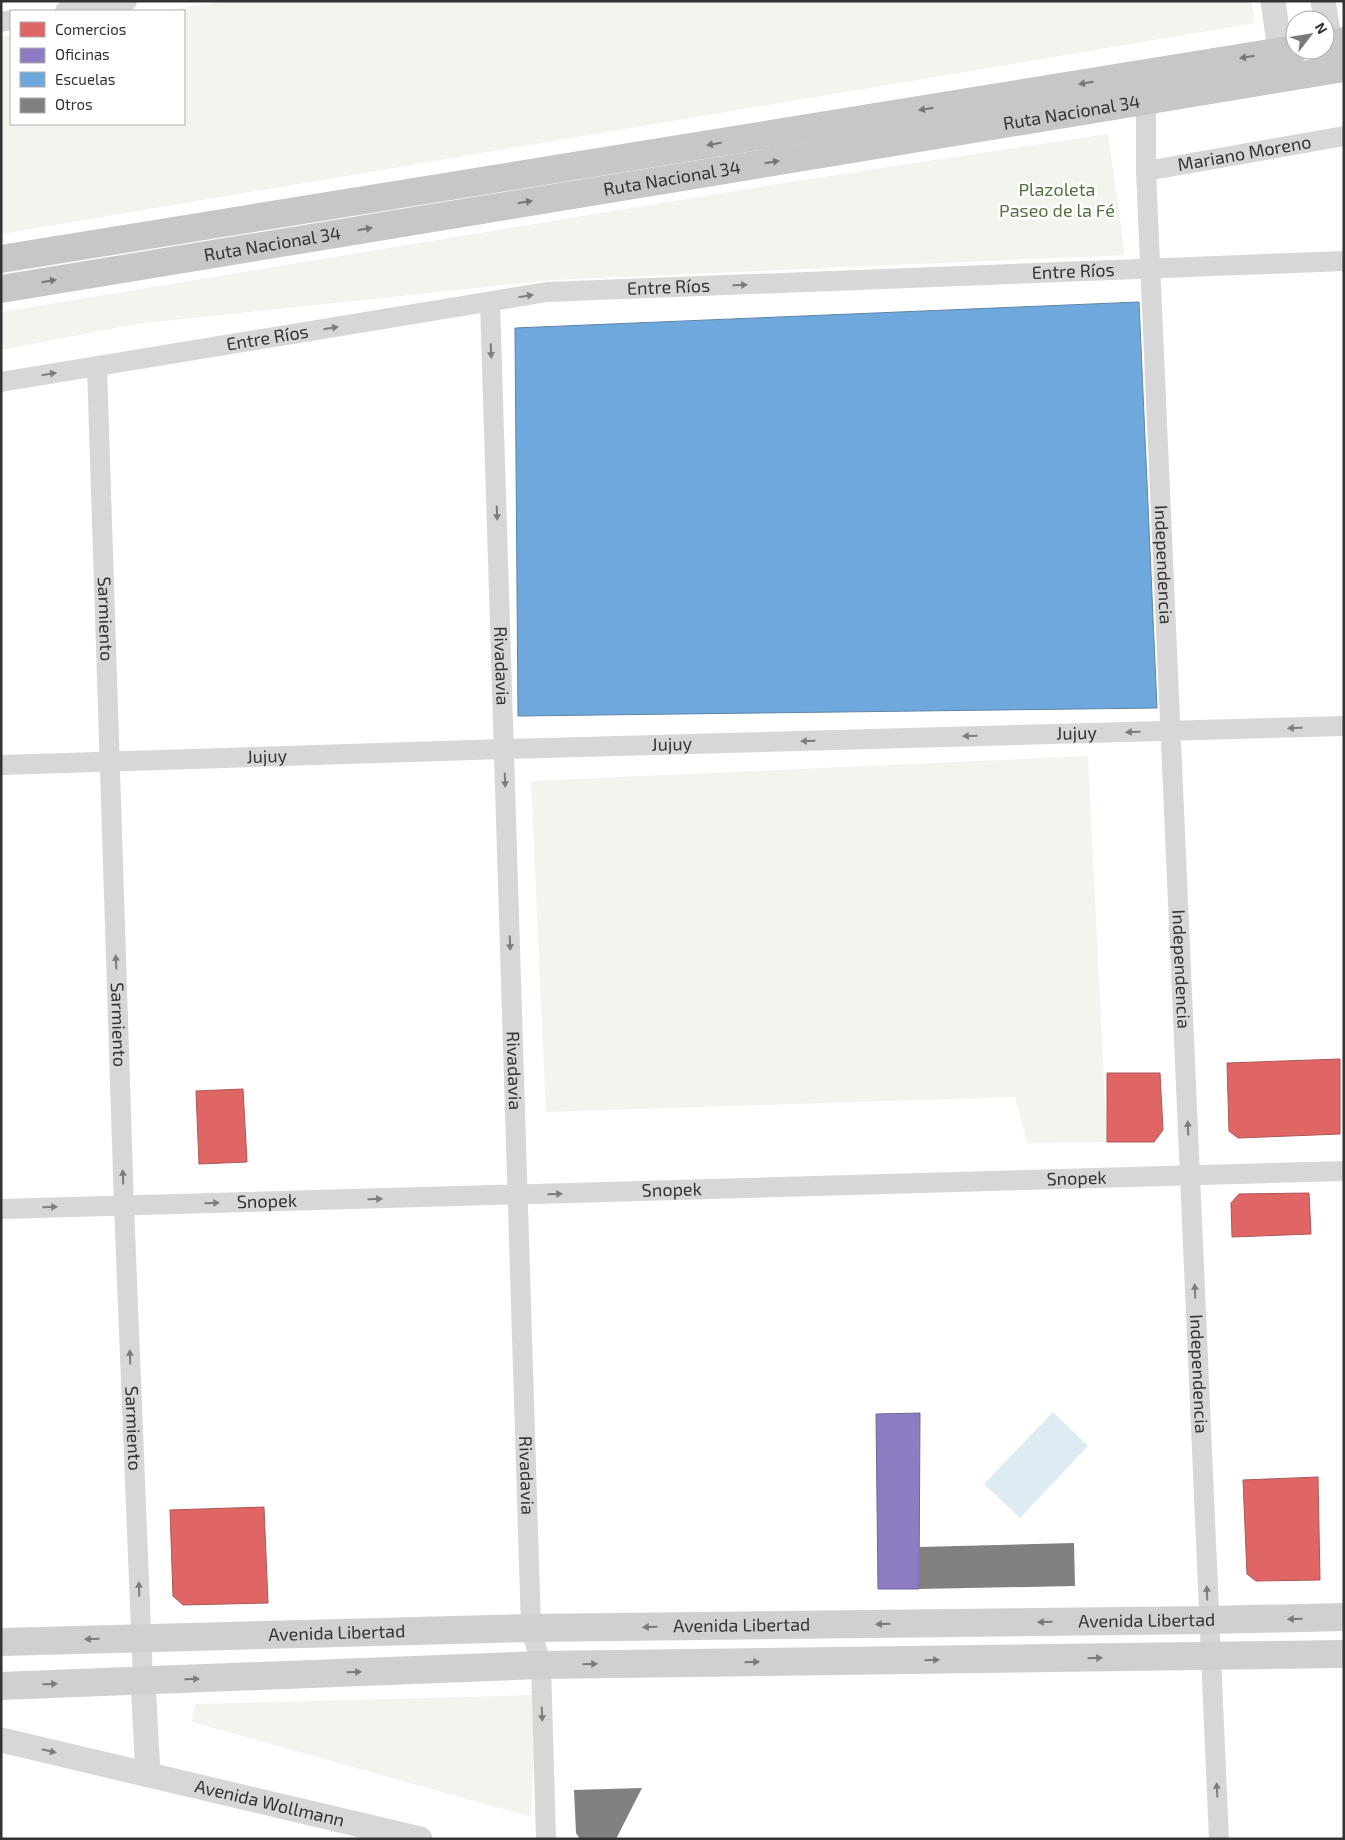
<svg xmlns="http://www.w3.org/2000/svg" width="1345" height="1840" viewBox="0 0 1345 1840" font-family="'Exo 2',sans-serif">
<style>
.green{fill:#f1f5ed}
.water{fill:#ddebf3}
.shops{fill:#e06666;stroke:#ac5757}
.offices{fill:#8e7cc3;stroke:#736698}
.schools{fill:#6fa8dc;stroke:#5d85a9}
.building{fill:#818181}
.lines{fill:none;stroke-linecap:round;stroke-linejoin:round}
.minor{stroke:#d7d7d7;stroke-width:20}
.tertiary{stroke:#d7d7d7;stroke-width:25}
.secondary{stroke:#d0d0d0;stroke-width:28}
.trunk{stroke:#c7c7c7;stroke-width:28}
.oneway{fill:#767676}
.oneway2{fill:#7d7d7d}
.oneway3{fill:#7a7a7a}
.labels{text-anchor:middle;stroke-width:5;stroke-linejoin:round;paint-order:stroke}
.street-label{font-size:18px;fill:#333;stroke:#fff}
.park-label{font-size:18px;fill:#56703f;stroke:#fff}
</style>
<rect width="100%" height="100%" fill="#fff"/>
<g class="green">
<path d="M226,1H1252L1255,23L1,234V36L11,35V124H184V11H162Z"/>
<path d="M1108,134L1125,255L552,280L136,324L1,350V312L783,183Z"/>
<path d="M1088,756L1107,1142L1027,1143L1015,1097L546,1112L531,781Z"/>
<path d="M536,1695L531,1817L192,1722L195,1704Z"/>
</g>
<path class="water" d="M1053,1412L1088,1446L1020,1518L984,1484Z"/>
<g class="shops">
<path d="M1340,1059V1134L1238,1138L1229,1131L1227,1063Z"/>
<path d="M1107,1073H1160L1163,1130L1154,1142H1107Z"/>
<path d="M243,1089L247,1162L199,1164L196,1091Z"/>
<path d="M1309,1193L1311,1234L1232,1237L1231,1203L1239,1194Z"/>
<path d="M1318,1477L1320,1580L1256,1581L1247,1574L1243,1480Z"/>
<path d="M264,1507L268,1603L183,1605L173,1596L170,1510Z"/>
</g>
<path class="offices" d="M920,1413L919,1589H878L876,1414Z"/>
<path class="schools" d="M1139,302L1157,708L518,716L515,328Z"/>
<g class="building">
<path d="M1074,1543L1075,1586L919,1589V1547Z"/>
<path d="M642,1788L616,1839H580L576,1833L574,1790Z"/>
</g>
<g class="lines">
<g class="minor">
<path d="M65,11L127,1"/>
<path d="M1,22L11,20"/>
<path id="s1" d="M1146,100V171L1219,1839"/>
<path id="s2" d="M1146,171L1344,136"/>
<path id="s3" d="M490,302L531,1628L541,1665L546,1839"/>
<path id="s4" d="M97,367L124,1206L143,1681"/>
<path id="s5" d="M1,382L547,292L1344,261"/>
<path id="s6" d="M1,765L504,749L1344,726"/>
<path id="s7" d="M1,1209L1344,1171"/>
</g>
<g class="tertiary">
<path d="M1273,1L1283,71"/>
<path d="M1323,1L1333,63"/>
<path d="M143,1681L148,1775"/>
<path id="s8" d="M1,1740L420,1839"/>
</g>
<g class="secondary">
<path id="s9" d="M1,1642L531,1628L1209,1620L1344,1617"/>
<path d="M1,1686L541,1665L1344,1654"/>
</g>
<g class="trunk">
<path d="M1325,44L1344,41"/>
<path d="M1,259L1295,49"/>
<path id="s10" d="M1,289L1344,68"/>
</g>
</g>
<defs><path id="oneway-solid" d="M-6-.8H1V-3.2L6.5 0L1 3.2V.8H-6Z" transform="scale(1.25)"/></defs>
<g class="oneway">
<use href="#oneway-solid" transform="translate(1247 57) rotate(171)"/>
<use href="#oneway-solid" transform="translate(1086 83) rotate(171)"/>
<use href="#oneway-solid" transform="translate(926 109) rotate(171)"/>
<use href="#oneway-solid" transform="translate(714 144) rotate(171)"/>
<use href="#oneway-solid" transform="translate(772 162) rotate(-9)"/>
<use href="#oneway-solid" transform="translate(525 202) rotate(-9)"/>
<use href="#oneway-solid" transform="translate(365 229) rotate(-9)"/>
<use href="#oneway-solid" transform="translate(49 281) rotate(-9)"/>
</g>
<g class="oneway2">
<use href="#oneway-solid" transform="translate(740 285) rotate(-2)"/>
<use href="#oneway-solid" transform="translate(526 296) rotate(-9)"/>
<use href="#oneway-solid" transform="translate(331 328) rotate(-9)"/>
<use href="#oneway-solid" transform="translate(491 351) rotate(88)"/>
<use href="#oneway-solid" transform="translate(49 374) rotate(-9)"/>
<use href="#oneway-solid" transform="translate(497 513) rotate(88)"/>
<use href="#oneway-solid" transform="translate(1295 728) rotate(178)"/>
<use href="#oneway-solid" transform="translate(1133 732) rotate(178)"/>
<use href="#oneway-solid" transform="translate(970 736) rotate(178)"/>
<use href="#oneway-solid" transform="translate(808 741) rotate(178)"/>
<use href="#oneway-solid" transform="translate(505 780) rotate(88)"/>
<use href="#oneway-solid" transform="translate(510 943) rotate(88)"/>
<use href="#oneway-solid" transform="translate(116 962) rotate(-92)"/>
<use href="#oneway-solid" transform="translate(1188 1128) rotate(-92)"/>
<use href="#oneway-solid" transform="translate(123 1177) rotate(-92)"/>
<use href="#oneway-solid" transform="translate(555 1194) rotate(-2)"/>
<use href="#oneway-solid" transform="translate(375 1199) rotate(-2)"/>
<use href="#oneway-solid" transform="translate(212 1203) rotate(-2)"/>
<use href="#oneway-solid" transform="translate(50 1207) rotate(-1)"/>
<use href="#oneway-solid" transform="translate(1195 1291) rotate(-92)"/>
<use href="#oneway-solid" transform="translate(130 1357) rotate(-92)"/>
<use href="#oneway-solid" transform="translate(139 1589) rotate(-92)"/>
<use href="#oneway-solid" transform="translate(1207 1593) rotate(-92)"/>
<use href="#oneway-solid" transform="translate(542 1714) rotate(88)"/>
<use href="#oneway-solid" transform="translate(49 1751) rotate(13)"/>
<use href="#oneway-solid" transform="translate(1217 1790) rotate(-93)"/>
</g>
<g class="oneway3">
<use href="#oneway-solid" transform="translate(1295 1619) rotate(179)"/>
<use href="#oneway-solid" transform="translate(1045 1622) rotate(179)"/>
<use href="#oneway-solid" transform="translate(883 1624) rotate(179)"/>
<use href="#oneway-solid" transform="translate(650 1627) rotate(179)"/>
<use href="#oneway-solid" transform="translate(92 1639) rotate(178)"/>
<use href="#oneway-solid" transform="translate(1095 1658) rotate(-1)"/>
<use href="#oneway-solid" transform="translate(932 1660) rotate(-1)"/>
<use href="#oneway-solid" transform="translate(752 1662) rotate(-1)"/>
<use href="#oneway-solid" transform="translate(590 1664) rotate(-1)"/>
<use href="#oneway-solid" transform="translate(354 1672) rotate(-2)"/>
<use href="#oneway-solid" transform="translate(192 1679) rotate(-2)"/>
<use href="#oneway-solid" transform="translate(50 1684) rotate(-2)"/>
</g>
<g class="labels">
<g class="street-label">
<text dy="6" stroke="none"><textPath href="#s10" startOffset="1085">Ruta Nacional 34</textPath></text>
<text dy="6" stroke="none"><textPath href="#s2" startOffset="100">Mariano Moreno</textPath></text>
<text dy="6" stroke="none"><textPath href="#s10" startOffset="680">Ruta Nacional 34</textPath></text>
<text dy="6" stroke="none"><textPath href="#s10" startOffset="275">Ruta Nacional 34</textPath></text>
<text dy="6" stroke="none"><textPath href="#s5" startOffset="1080">Entre Ríos</textPath></text>
<text dy="6" stroke="none"><textPath href="#s5" startOffset="675">Entre Ríos</textPath></text>
<text dy="6" stroke="none"><textPath href="#s5" startOffset="270">Entre Ríos</textPath></text>
<text dy="6" stroke="none"><textPath href="#s1" startOffset="465">Independencia</textPath></text>
<text dy="6" stroke="none"><textPath href="#s4" startOffset="252">Sarmiento</textPath></text>
<text dy="6" stroke="none"><textPath href="#s3" startOffset="364">Rivadavia</textPath></text>
<text dy="6" stroke="none"><textPath href="#s6" startOffset="1076">Jujuy</textPath></text>
<text dy="6" stroke="none"><textPath href="#s6" startOffset="671">Jujuy</textPath></text>
<text dy="6" stroke="none"><textPath href="#s6" startOffset="266">Jujuy</textPath></text>
<text dy="6" stroke="none"><textPath href="#s1" startOffset="870">Independencia</textPath></text>
<text dy="6" stroke="none"><textPath href="#s4" startOffset="658">Sarmiento</textPath></text>
<text dy="6" stroke="none"><textPath href="#s3" startOffset="769">Rivadavia</textPath></text>
<text dy="6" stroke="none"><textPath href="#s7" startOffset="1076">Snopek</textPath></text>
<text dy="6" stroke="none"><textPath href="#s7" startOffset="671">Snopek</textPath></text>
<text dy="6" stroke="none"><textPath href="#s7" startOffset="266">Snopek</textPath></text>
<text dy="6" stroke="none"><textPath href="#s1" startOffset="1275">Independencia</textPath></text>
<text dy="6" stroke="none"><textPath href="#s4" startOffset="1062">Sarmiento</textPath></text>
<text dy="6" stroke="none"><textPath href="#s3" startOffset="1174">Rivadavia</textPath></text>
<text dy="6" stroke="none"><textPath href="#s9" startOffset="1146">Avenida Libertad</textPath></text>
<text dy="6" stroke="none"><textPath href="#s9" startOffset="741">Avenida Libertad</textPath></text>
<text dy="6" stroke="none"><textPath href="#s9" startOffset="336">Avenida Libertad</textPath></text>
<text dy="6" stroke="none"><textPath href="#s8" startOffset="276">Avenida Wollmann</textPath></text>
</g>
<g class="park-label">
<text x="1057" y="196">Plazoleta<tspan x="1057" dy="21">Paseo de la Fé</tspan></text>
</g>
</g>
<rect width="1345" height="1840" fill="none" stroke="#333333" stroke-width="5"/>
<rect x="10" y="10" width="175" height="115" fill="#ffffff" stroke="#adadad"/>
<rect x="20" y="22" width="25" height="15" fill="#e06666" stroke="#adadad"/>
<text x="55" y="35" font-size="15" fill="#333333">Comercios</text>
<rect x="20" y="48" width="25" height="15" fill="#8e7cc3" stroke="#adadad"/>
<text x="55" y="60" font-size="15" fill="#333333">Oficinas</text>
<rect x="20" y="72" width="25" height="15" fill="#6fa8dc" stroke="#adadad"/>
<text x="55" y="85" font-size="15" fill="#333333">Escuelas</text>
<rect x="20" y="98" width="25" height="15" fill="#818181" stroke="#adadad"/>
<text x="55" y="110" font-size="15" fill="#333333">Otros</text>
<g transform="translate(1310 35) rotate(59)"><circle r="24" fill="#ffffff" stroke="#adadad"/>
<path d="M0-4L9 19L0 12L-9 19Z" fill="#7a7a7a"/>
<text y="-8" font-size="14" font-weight="bold" text-anchor="middle" fill="#333333">N</text>
</g>
</svg>
